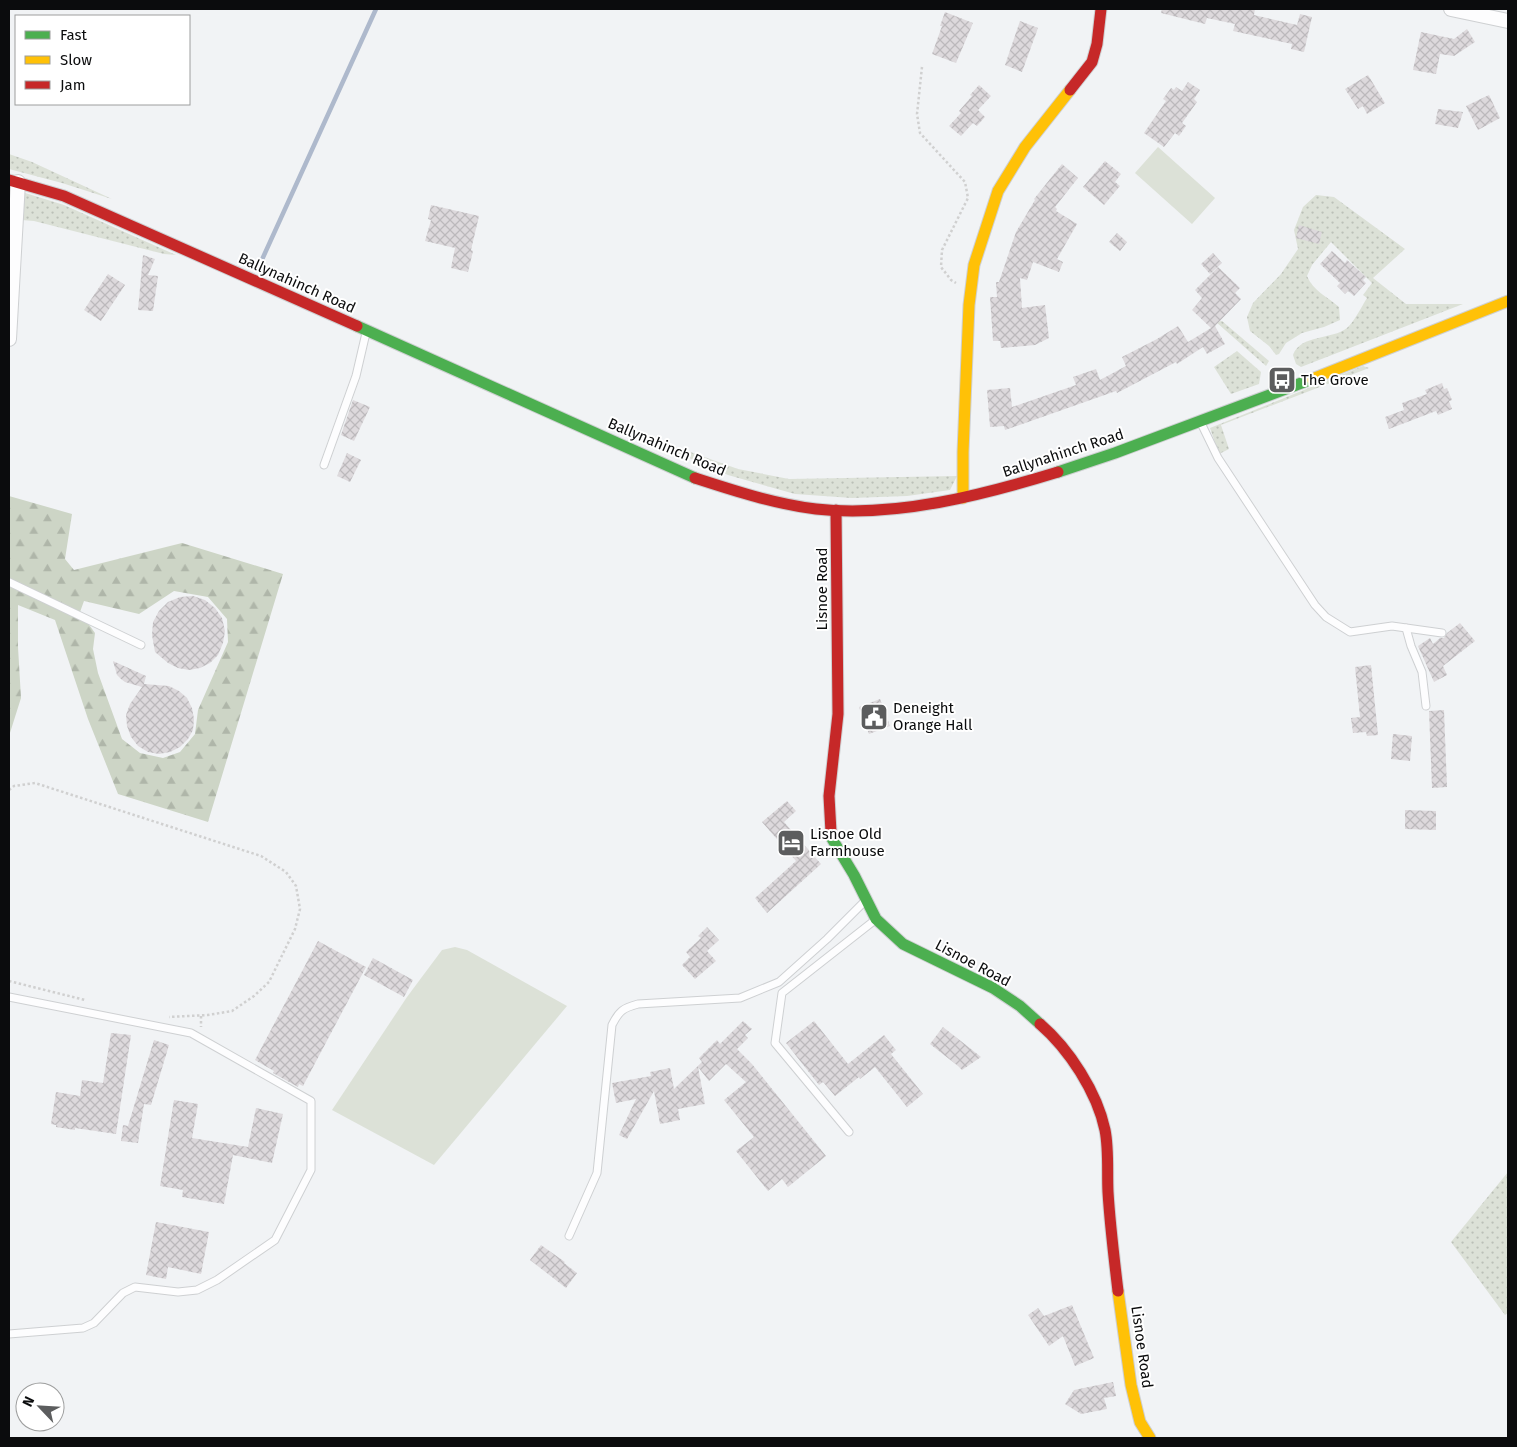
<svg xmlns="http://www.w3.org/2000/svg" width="1517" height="1447" viewBox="0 0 1517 1447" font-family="'Fira Sans',sans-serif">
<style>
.grass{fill:url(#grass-dots)}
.forest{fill:url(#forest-firs);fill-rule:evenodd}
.pitch{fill:#dce1d7}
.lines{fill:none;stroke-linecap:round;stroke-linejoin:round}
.stream{stroke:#aeb9cc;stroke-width:4.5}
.building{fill:url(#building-cross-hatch)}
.lane-casing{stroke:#ced0d2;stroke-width:9}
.street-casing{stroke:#ced0d2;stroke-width:16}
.fast-casing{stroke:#ced0d2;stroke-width:13}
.slow-casing{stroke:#ced0d2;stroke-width:13}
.jam-casing{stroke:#ced0d2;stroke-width:13}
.path{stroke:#d0d0d0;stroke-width:2.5;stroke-dasharray:2.5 2.5;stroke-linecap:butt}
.lane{stroke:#fdfdfe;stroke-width:7}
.street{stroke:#fdfdfe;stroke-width:14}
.fast{stroke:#4caf50;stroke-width:11}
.slow{stroke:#ffc107;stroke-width:11}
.jam{stroke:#c62828;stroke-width:11}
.labels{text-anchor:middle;stroke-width:4;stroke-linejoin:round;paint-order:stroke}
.street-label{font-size:15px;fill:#0b0c0d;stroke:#fff}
.poi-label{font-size:15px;fill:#0b0c0d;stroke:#fff;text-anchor:start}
</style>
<defs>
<pattern id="grass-dots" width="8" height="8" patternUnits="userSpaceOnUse" patternTransform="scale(1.25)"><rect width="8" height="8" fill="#dce1d7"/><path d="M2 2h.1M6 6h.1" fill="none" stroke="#bbc0b7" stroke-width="1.8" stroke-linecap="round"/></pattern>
<pattern id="forest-firs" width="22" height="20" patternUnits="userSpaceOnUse" patternTransform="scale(1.25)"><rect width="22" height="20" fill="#cdd5c6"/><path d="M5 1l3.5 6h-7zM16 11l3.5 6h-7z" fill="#afb6a9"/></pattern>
<pattern id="building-cross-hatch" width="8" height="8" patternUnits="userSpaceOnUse" patternTransform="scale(1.25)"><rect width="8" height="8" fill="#ddd9dc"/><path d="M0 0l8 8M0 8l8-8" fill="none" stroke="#bcb9bc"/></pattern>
</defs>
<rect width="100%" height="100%" fill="#f1f3f5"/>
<g class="grass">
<path d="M9,154L32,162L112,199L62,183L9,169Z"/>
<path d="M9,188L64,205L176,255L164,254L34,221L9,219Z"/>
<path d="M1316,195L1334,197L1405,249L1373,278L1406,304H1463L1301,367L1296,364L1293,355C1301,334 1332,340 1347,328C1354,322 1362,306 1367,298L1363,295L1372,283L1331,242L1312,265L1307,276C1313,291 1328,297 1339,307L1340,320L1324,327L1302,333L1286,343L1279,354L1276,355L1269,346L1250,331L1247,317L1253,303L1281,274L1298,249L1294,230L1303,207Z"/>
<path d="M1222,321L1269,361L1266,366L1216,322Z"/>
<path d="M1237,351L1261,372L1259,384L1231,394L1214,367Z"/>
<path d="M1363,366L1369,368L1221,425L1229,449L1219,454L1210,428Z"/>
<path d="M609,423L738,469L789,479L957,476L950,490L907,496L852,498L795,494L728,475Z"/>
<path d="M1508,1172V1313L1505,1315L1451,1242Z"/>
</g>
<path class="forest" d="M9,496L72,514L65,559L74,570L182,543L283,574L208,822L118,794L88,719L55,620L18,605V647L21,698L9,736ZM174,591L208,597L227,619L228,642L198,710L195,734L180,752L163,758L140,753L122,739L98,673L93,649L95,633L80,612L84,601L139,614Z"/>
<g class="pitch">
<path d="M1158,147L1215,198L1192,224L1135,173Z"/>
<path d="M455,947L467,950L567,1006L434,1165L332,1110L407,997L442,950Z"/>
</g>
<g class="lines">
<path class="stream" d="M260,264L376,9"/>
</g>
<g class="building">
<path d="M1162,9H1255L1254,15L1297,25L1300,14L1312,17L1304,52L1291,49L1292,44L1233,31L1235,24L1207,18L1205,24L1161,13Z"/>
<path d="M945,12L973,23L956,63L932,54L942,26H940Z"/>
<path d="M1020,21L1038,28L1022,72L1005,65Z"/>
<path d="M1467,29L1475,42L1454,56L1440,54L1436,74L1413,70L1421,32L1454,39Z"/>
<path d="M1368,75L1385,103L1367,114L1363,106L1358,109L1345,89Z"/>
<path d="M1188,82L1200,90L1194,99L1197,102L1182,123L1186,126L1179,136L1175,133L1164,147L1144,133L1166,101L1163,99L1171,88L1174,90L1176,87L1182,91Z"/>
<path d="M979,85L991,96L978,110L985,117L977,126L973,123L961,136L949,126L961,113L959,111L972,96L970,95Z"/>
<path d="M1489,95L1500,118L1478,130L1466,106Z"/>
<path d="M1438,109L1463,112L1458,128L1435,124Z"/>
<path d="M1105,161L1121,174L1115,182L1120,186L1104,205L1083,187Z"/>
<path d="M1062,164L1078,178L1055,207L1057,209L1056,211L1077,224L1057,259L1063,262L1059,272L1033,262L1027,280L1020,278L1022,308L1045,305L1049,338L1035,345L1001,348L1000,341H993L990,297H997L996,282H999L1016,232L1035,200L1034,199Z"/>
<path d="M431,205L479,216L471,250L473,251L468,272L451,268L455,248L425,241L431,220L428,219Z"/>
<path d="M1299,225L1322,232L1319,244L1296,238Z"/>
<path d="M1117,233L1127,242L1120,251L1109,242Z"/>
<path d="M1332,251L1345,263L1347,260L1366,277L1363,280L1366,283L1354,296L1348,291L1345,294L1337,286L1340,283L1320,264Z"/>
<path d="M1213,253L1222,263L1210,274L1201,264Z"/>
<path d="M143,255L155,259L148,275L158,276L153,311L138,310Z"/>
<path d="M1218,267L1240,288L1235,293L1241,299L1215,326L1225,344L1207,354L1203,347L1177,364L1176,362L1117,393L1116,391L1005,430L1004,426L990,427L987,390L1010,388L1012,407L1076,385L1073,377L1096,369L1100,380L1126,366L1122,357L1157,339L1178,326L1188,342L1211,328L1192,310L1202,298L1195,290Z"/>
<path d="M108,274L125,285L101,321L84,310Z"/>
<path d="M1442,383L1444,389L1447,388L1452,400L1449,401L1452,409L1438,415L1436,411L1389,429L1385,417L1404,410L1402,403L1427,394L1425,390Z"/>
<path d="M353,400L370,407L354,441L341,435Z"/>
<path d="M347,453L361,460L350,482L337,476Z"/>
<path d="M193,596L205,600L215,608L222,618L225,631L223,643L218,655L210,663L200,668L189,670L178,668L168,663L155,652L152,635L153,622L159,611L168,602L180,597Z"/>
<path d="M1460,623L1475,641L1443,666L1447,675L1434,682L1418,646L1430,638L1433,644L1440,638H1444L1447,633Z"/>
<path d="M113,661L146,676L144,684L169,686L179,691L187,698L192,708L194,719L193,730L188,739L180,747L170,752L159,754L148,752L138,746L131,737L127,726L126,715L130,704L142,687L125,682L121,679L117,675Z"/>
<path d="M1371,665L1378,735L1367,736L1366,732L1353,733L1351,718L1360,717L1355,667Z"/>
<path d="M880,699L890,726L869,734L859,707Z"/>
<path d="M1444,710L1447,787L1432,788L1429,711Z"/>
<path d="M1393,734L1412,736L1410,761L1391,759Z"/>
<path d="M787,801L796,811L784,822L821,864L767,913L755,898L796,861L762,822Z"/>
<path d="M1405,810L1436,811V830L1405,829Z"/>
<path d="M707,927L719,940L707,951L716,961L695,979L682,965L690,957L686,952L701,938L698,936Z"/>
<path d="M318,941L366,967L303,1086L299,1084L298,1087L273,1073L274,1071L255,1060Z"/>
<path d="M373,958L413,980L404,997L364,975Z"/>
<path d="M743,1021L752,1029L745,1035L748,1038L737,1049L752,1064L826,1156L788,1187L782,1179L768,1191L736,1151L754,1137L724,1100L746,1082L726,1064L709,1081L698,1067L705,1104L678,1109L680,1120L660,1124L654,1091L627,1139L619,1135L636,1099L616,1103L612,1083L651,1076L650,1072L670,1068L674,1089L702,1062L699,1058L717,1040L720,1044Z"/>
<path d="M814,1021L848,1064L884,1035L896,1050L891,1054L923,1094L907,1107L875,1067L860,1079L859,1077L835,1096L823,1082L819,1085L786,1043Z"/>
<path d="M943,1027L971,1049L981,1057L962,1070L958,1066L930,1044Z"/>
<path d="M111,1033L131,1035L116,1134L75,1128V1130L56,1127V1125L51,1124L56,1092L80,1096L82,1080L103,1083Z"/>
<path d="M154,1040L169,1045L151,1105L144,1104L138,1143L121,1141L123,1125L128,1126Z"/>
<path d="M174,1100L198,1104L192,1138L248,1147L256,1108L283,1114L272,1163L233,1155L224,1204L182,1197L183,1190L160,1186Z"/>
<path d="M156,1222L209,1232L201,1274L168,1267L166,1279L146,1275Z"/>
<path d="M541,1245L565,1262L564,1263L577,1273L566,1288L530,1260Z"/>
<path d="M1072,1305L1094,1358L1075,1366L1063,1336L1049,1346L1028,1315L1038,1308L1044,1316Z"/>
<path d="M1113,1382L1116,1396L1104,1398L1107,1409L1081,1414L1065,1404L1074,1390Z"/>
</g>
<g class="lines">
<defs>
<g id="lane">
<path d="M1200,421L1218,458L1315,605L1326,617L1350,632L1392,626L1442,633"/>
<path d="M324,465L356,376L366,333"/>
<path d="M9,582L141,645"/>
<path d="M1406,628L1411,646L1422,672L1426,706"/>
<path d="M9,997L191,1033L311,1101V1170L275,1240L217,1280L197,1290L178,1292L135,1287L123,1293L94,1323L83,1328L9,1334"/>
<path d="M849,1132L775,1043L782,993L875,920"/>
<path d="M569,1236L597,1173L612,1025C619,1011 623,1008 638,1004L740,998L779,982L827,939L864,902"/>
</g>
<g id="street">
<path d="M1451,9L1508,21"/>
<path d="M9,339L18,182"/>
</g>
<g id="fast">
<path d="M357,326L695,478"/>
<path d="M1058,472L1115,453L1312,379"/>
<path d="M831,832V837L854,875L876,919L903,944L993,988L1020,1006L1040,1024"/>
</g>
<g id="slow">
<path d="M1312,379L1508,301"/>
<path d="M963,498V452L969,305L974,265L998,191L1025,147L1070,90"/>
<path d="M1118,1291L1131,1385L1140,1422L1150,1438"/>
</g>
<g id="jam">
<path d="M1070,90L1092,62L1097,44L1101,9"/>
<path d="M9,180L64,196L357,326"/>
<path d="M695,478C735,491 775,504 816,509C895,518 983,495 1058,472"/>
<path d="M831,832L829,796L838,714L836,510"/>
<path d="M1040,1024C1069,1049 1097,1092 1105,1130C1109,1150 1107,1172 1108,1192C1110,1225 1114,1258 1118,1291"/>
</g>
</defs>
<use href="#lane" class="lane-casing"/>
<use href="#street" class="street-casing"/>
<use href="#fast" class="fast-casing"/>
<use href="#slow" class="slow-casing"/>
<use href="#jam" class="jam-casing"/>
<g class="path">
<path d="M922,67L917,114L920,133L965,182L968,198L942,250L941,267L951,280L956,283"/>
<path d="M9,790L14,786L35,783L261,856L286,872L296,886L300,909L295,929L269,982L254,996L232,1011L208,1015L169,1017"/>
<path d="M9,981L85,1000"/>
<path d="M201,1016V1027"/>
</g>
<use href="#lane" class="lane"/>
<use href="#street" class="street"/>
<use href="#fast" class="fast"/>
<use href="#slow" class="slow"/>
<use href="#jam" class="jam"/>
</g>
<defs>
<symbol id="bus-square" viewBox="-11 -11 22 22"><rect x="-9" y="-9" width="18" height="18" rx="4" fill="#5c5d5e" stroke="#fff"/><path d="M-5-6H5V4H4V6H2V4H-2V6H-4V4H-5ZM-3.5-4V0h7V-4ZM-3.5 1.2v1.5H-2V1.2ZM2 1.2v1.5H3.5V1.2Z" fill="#fff"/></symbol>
<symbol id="civic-square" viewBox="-11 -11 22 22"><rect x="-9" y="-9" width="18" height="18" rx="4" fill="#5c5d5e" stroke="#fff"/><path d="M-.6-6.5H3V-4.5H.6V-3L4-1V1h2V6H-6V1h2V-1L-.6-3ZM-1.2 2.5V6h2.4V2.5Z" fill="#fff"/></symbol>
<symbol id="hotel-square" viewBox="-11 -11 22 22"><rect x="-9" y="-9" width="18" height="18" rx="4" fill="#5c5d5e" stroke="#fff"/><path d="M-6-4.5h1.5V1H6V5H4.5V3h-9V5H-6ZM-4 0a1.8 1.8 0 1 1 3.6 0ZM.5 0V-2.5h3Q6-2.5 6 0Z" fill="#fff"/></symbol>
</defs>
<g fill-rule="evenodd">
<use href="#bus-square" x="1266" y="364" width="32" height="32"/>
<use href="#civic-square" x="858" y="701" width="32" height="32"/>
<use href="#hotel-square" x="775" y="827" width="32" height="32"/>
</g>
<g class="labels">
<g class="street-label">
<text transform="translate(297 283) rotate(24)" y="5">Ballynahinch Road</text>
<text transform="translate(667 447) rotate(23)" y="5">Ballynahinch Road</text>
<text transform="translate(1063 453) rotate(-18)" y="5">Ballynahinch Road</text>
<text transform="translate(822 589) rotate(-90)" y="5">Lisnoe Road</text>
<text transform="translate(973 963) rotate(28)" y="5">Lisnoe Road</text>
<text transform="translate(1142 1347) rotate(82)" y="5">Lisnoe Road</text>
</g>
<g class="poi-label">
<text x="1301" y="385">The Grove</text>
<text x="893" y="713">Deneight<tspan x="893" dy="17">Orange Hall</tspan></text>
<text x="810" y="839">Lisnoe Old<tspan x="810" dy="17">Farmhouse</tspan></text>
</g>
</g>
<rect width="1517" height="1447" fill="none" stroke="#0b0c0d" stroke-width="20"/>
<rect x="15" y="15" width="175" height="90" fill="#ffffff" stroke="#9d9e9e"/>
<rect x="25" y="31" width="25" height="8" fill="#4caf50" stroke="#9d9e9e"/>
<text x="60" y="40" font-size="15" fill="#0b0c0d">Fast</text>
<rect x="25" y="56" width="25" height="8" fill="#ffc107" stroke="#9d9e9e"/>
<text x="60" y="65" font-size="15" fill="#0b0c0d">Slow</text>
<rect x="25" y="81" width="25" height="8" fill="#c62828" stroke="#9d9e9e"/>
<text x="60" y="90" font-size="15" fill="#0b0c0d">Jam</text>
<g transform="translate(40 1407) rotate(295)"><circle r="24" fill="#ffffff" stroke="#9d9e9e"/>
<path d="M0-4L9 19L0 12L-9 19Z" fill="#5c5d5e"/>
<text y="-8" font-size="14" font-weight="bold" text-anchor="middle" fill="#0b0c0d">N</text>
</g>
</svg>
